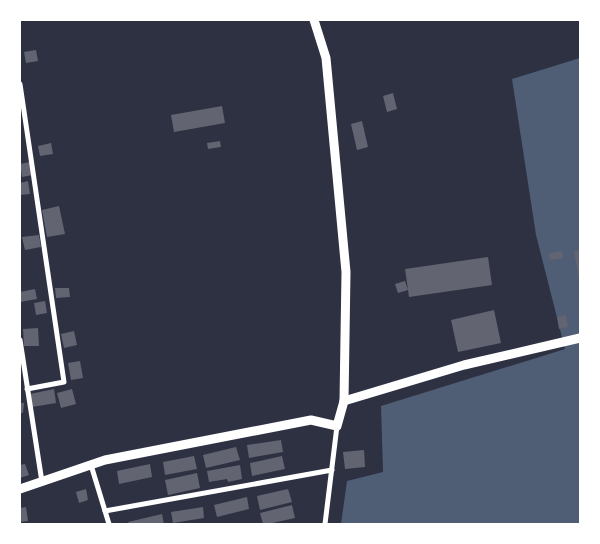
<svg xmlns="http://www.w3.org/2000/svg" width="600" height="544" viewBox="0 0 600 544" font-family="Inter,sans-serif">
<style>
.water{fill:#4f5d75}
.building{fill:#626471}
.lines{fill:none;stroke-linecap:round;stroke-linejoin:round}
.minor{stroke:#fff;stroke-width:5}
.tertiary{stroke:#fff;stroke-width:9}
</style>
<rect width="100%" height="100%" fill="#2d3142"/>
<path class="water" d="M580,58V524H341L347,481L383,472L381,406L565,349L536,235L512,79Z"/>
<g class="building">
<path d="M36,50L38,61L26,63L24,52Z"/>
<path d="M393,93L397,109L387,112L383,96Z"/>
<path d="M222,106L225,123L174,132L171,115Z"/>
<path d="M362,121L368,147L357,150L351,124Z"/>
<path d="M220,141L221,147L208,149L207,143Z"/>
<path d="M51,143L53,154L40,156L38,146Z"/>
<path d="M30,162L33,175L22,177L20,164Z"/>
<path d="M28,181L30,194L20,195V183Z"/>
<path d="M59,206L65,234L47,237L42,210Z"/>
<path d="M39,235L41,247L25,250L22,237Z"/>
<path d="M580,250V279H579L574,251Z"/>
<path d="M562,251L563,258L550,260L549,253Z"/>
<path d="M488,257L492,285L409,297L408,290L398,293L395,284L405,281L408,290L405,269Z"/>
<path d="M55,288H69L70,297L56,298Z"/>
<path d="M35,289L37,299L20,302V292Z"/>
<path d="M45,301L47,313L36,315L34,303Z"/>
<path d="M494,310L501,343L458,352L451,320Z"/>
<path d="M566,315L568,327L559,329L557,317Z"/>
<path d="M38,328L39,346H24L23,329Z"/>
<path d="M74,331L77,345L64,348L61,334Z"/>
<path d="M80,361L83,378L71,380L68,363Z"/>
<path d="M54,389L56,403L32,407L30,394Z"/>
<path d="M72,389L76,404L61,408L57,393Z"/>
<path d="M20,403H24L23,413H20Z"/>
<path d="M281,440L283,452L249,458L247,445Z"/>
<path d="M236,447L240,460L206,468L203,455Z"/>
<path d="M364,450L365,467L345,469L343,452Z"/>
<path d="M194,456L197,469L165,475L163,462Z"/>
<path d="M282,456L285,469L252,476L250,463Z"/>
<path d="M25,464L29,475L20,478V465Z"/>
<path d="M150,464L152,477L119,484L117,471Z"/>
<path d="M240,465L242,479L228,482L227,479L209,482L207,471Z"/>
<path d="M197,473L200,488L168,495L165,480Z"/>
<path d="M86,489L88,500L79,503L76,492Z"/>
<path d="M288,489L292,502L260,510L257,496Z"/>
<path d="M247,497L249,509L217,517L214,505Z"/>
<path d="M292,505L295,518L268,524H263L260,513Z"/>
<path d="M26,507L28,521L20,522V508Z"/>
<path d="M203,507L204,518L173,523L171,512Z"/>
<path d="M162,514L164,524H129L128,522Z"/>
</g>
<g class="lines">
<g class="minor">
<path d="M20,84L64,382L27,389"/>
<path d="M20,340L42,482"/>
<path d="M91,465L109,524"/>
<path d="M105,511L332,470"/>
<path d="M325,524L337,426"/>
</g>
<g class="tertiary">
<path d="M344,401L464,365L580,338"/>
<path d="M20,489L105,460L311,420L337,426L344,401L346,272L326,58L314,20"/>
</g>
</g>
<rect width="600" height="544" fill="none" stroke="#ffffff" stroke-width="42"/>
</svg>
